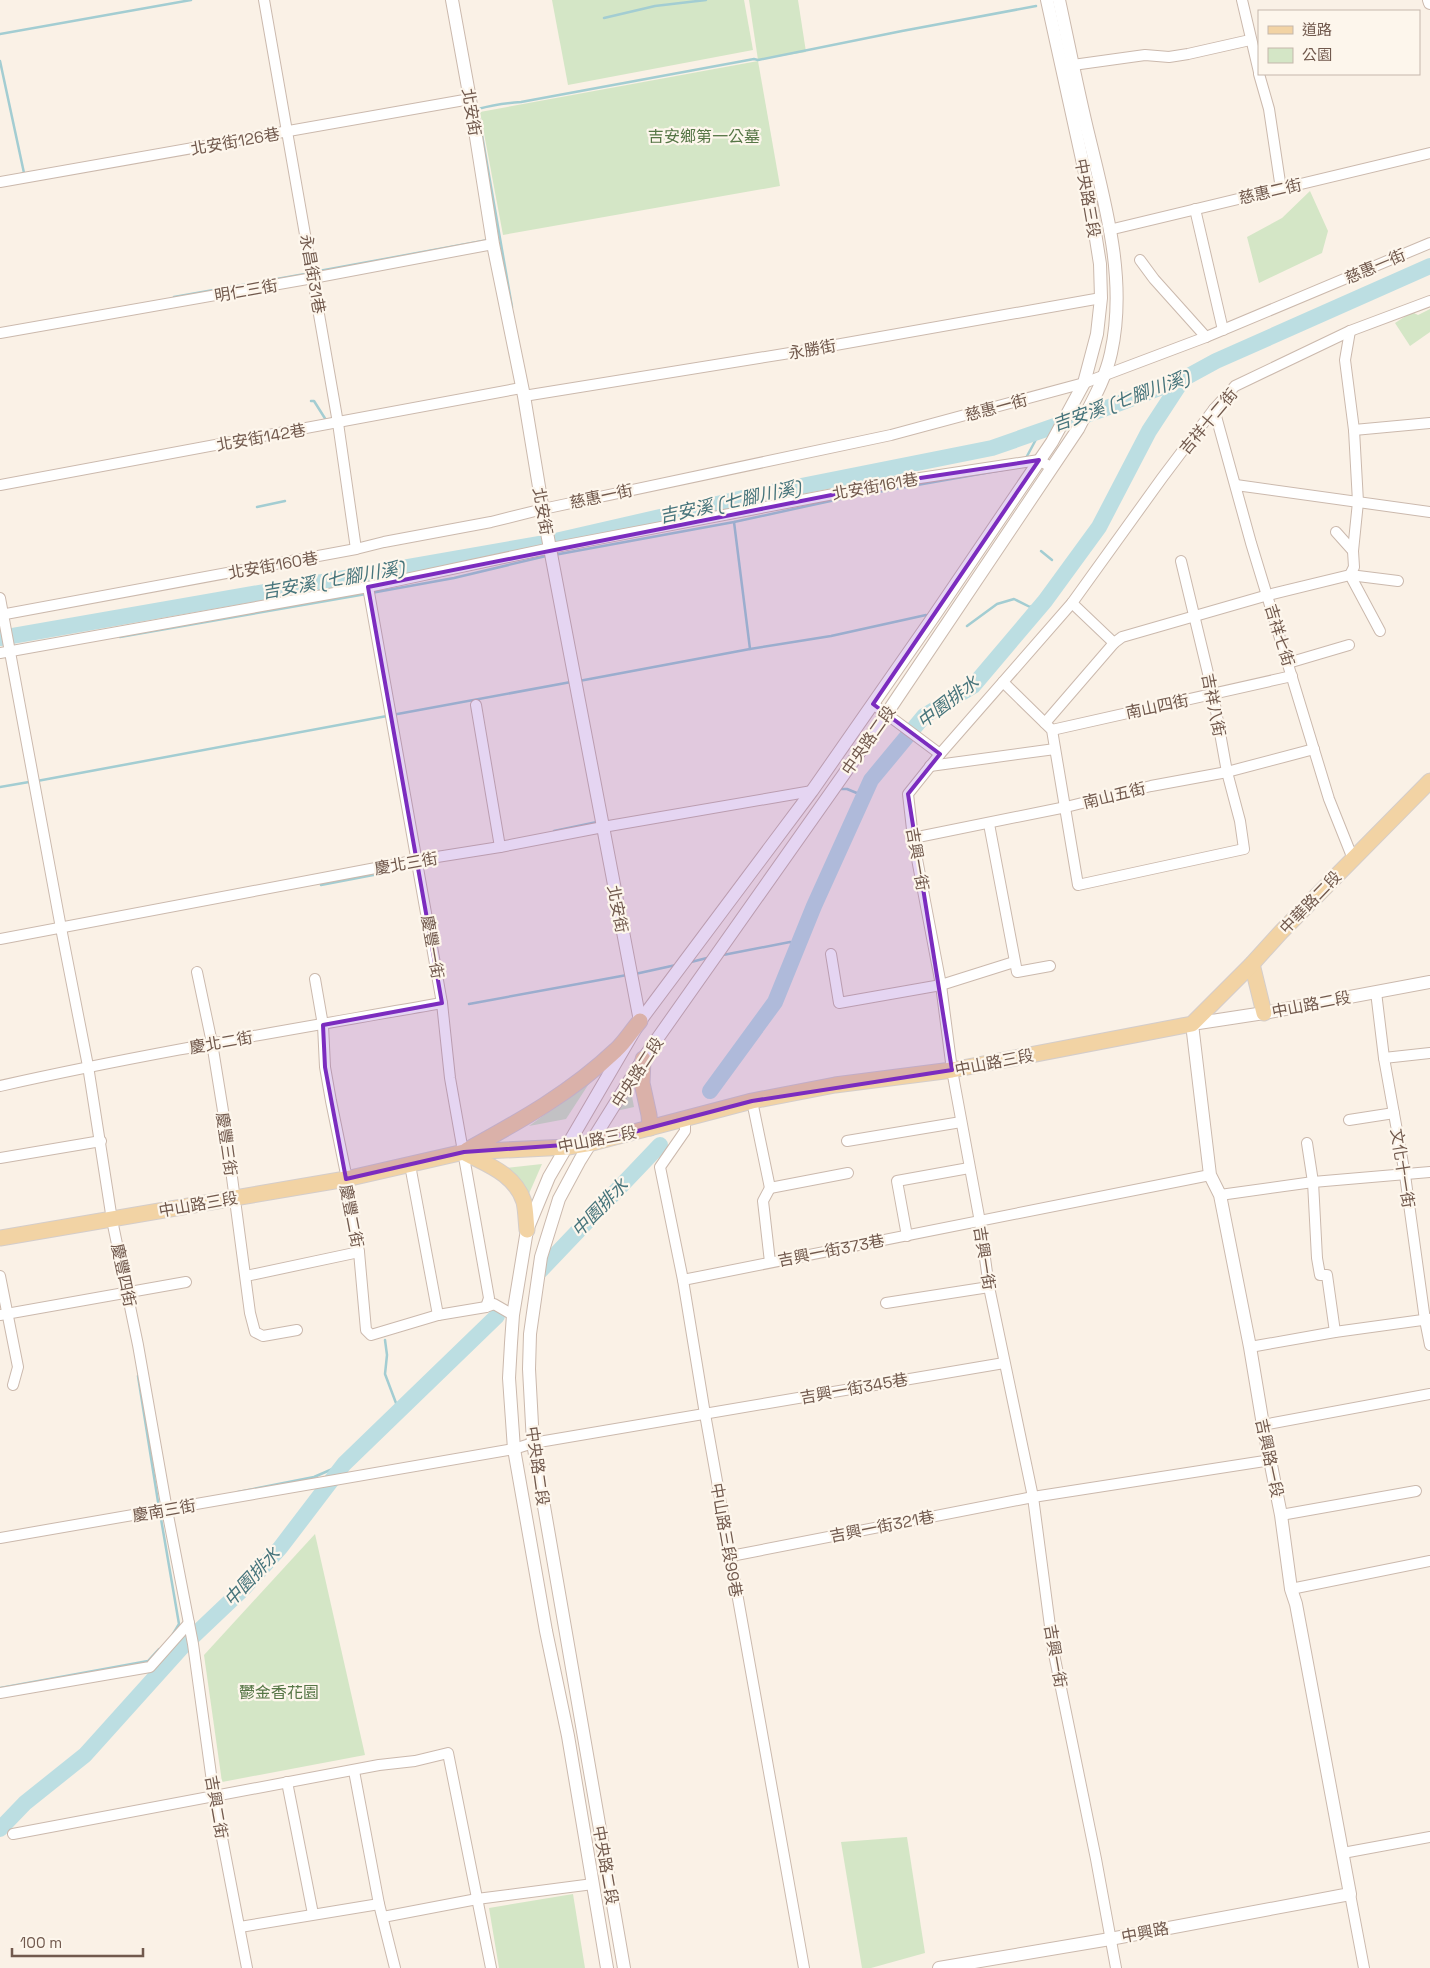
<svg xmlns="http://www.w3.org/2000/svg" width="1430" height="1968" viewBox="0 0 1430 1968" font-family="'Space Grotesk','Noto Sans TC',sans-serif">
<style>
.green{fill:#d4e6c6}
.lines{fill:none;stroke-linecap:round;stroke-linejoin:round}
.stream{stroke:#a3cdd2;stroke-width:2.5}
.river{stroke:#bcdee2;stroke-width:16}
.minor-casing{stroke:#cbb9ad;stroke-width:12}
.tertiary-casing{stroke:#cbb9ad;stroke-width:14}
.primary-casing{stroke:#d4cdca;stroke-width:17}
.minor{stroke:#fff;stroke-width:10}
.tertiary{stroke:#fff;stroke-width:12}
.primary{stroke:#f2d3a4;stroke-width:15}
.marked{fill:#7b2cbf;fill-opacity:0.2;stroke:#7b2cbf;stroke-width:4;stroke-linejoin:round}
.labels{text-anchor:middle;stroke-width:4.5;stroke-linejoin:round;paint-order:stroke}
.street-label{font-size:16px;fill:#71594d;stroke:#fdf6ec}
.park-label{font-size:16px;fill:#567646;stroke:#fdf6ec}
.water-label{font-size:18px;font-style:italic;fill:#46747b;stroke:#fdf6ec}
</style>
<rect width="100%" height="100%" fill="#faf1e6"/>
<g class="green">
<path d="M552,0H744L753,50L568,85Z"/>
<path d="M749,0H798L806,52L758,60Z"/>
<path d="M758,61L780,186L503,235L480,112Z"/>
<path d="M1310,191L1328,231L1322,253L1259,283L1247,237L1282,218Z"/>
<path d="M1430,309V332L1410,346L1395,323L1412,312L1418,315Z"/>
<path d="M629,1081L634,1107L607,1113Z"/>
<path d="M590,1082L566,1119L529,1126Z"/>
<path d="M542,1164L528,1196L506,1168Z"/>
<path d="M315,1534L365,1755L222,1782L204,1655Z"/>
<path d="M907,1837L925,1953L871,1968H862L841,1842Z"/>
<path d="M573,1894L585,1968H499L489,1908Z"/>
</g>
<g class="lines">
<g class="stream">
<path d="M604,18L655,6L706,0"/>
<path d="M0,34L191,0"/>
<path d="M0,61L24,173L21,174"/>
<path d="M478,109C492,105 506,103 521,102L754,59L758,60L902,31L1036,6"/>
<path d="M479,118L512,307"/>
<path d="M319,271L488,240"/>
<path d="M174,297L305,274"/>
<path d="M311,401H314L326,420"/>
<path d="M1026,458L1040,432"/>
<path d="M257,507L285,501"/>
<path d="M734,522L750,649"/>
<path d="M1041,551L1052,560"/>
<path d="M554,555L734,522L849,497L1020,467"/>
<path d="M371,593L454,578L546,556"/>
<path d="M967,626L997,604L1014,599L1030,607L1045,601"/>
<path d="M120,637L366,594"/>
<path d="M579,681L750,649L831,636L926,615"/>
<path d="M392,715L571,682"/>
<path d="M37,781L387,716"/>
<path d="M0,787L29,782"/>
<path d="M838,789H847L864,796"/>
<path d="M554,831L597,822"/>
<path d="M321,885L415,867"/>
<path d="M723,955L790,942L798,945"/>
<path d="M691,962L707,958"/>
<path d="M635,974L676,965"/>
<path d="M469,1004L627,975"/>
<path d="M385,1340L387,1355L385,1374L399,1411"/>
<path d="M138,1376L159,1508"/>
<path d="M238,1492L314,1477L344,1464"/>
<path d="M160,1513L179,1624L173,1634"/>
<path d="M0,1688L148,1661L159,1649"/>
</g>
<g class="river">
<path d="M0,638L551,542L752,496L992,448L1112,406L1183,379L1216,361L1430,266"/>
<path d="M710,1091L775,1002L814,906L871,780L924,716L973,686L1045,601L1099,527L1149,431L1183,379"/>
<path d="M540,1271L660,1145"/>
<path d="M0,1829L25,1803L85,1755L184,1645L243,1589L280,1548L344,1464L497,1316"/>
</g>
<defs>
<g id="minor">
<path d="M264,0L338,423L356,549"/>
<path d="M1242,0L1259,72"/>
<path d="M1073,65L1145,55L1169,57L1188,54L1250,40"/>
<path d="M1259,74L1269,109L1281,189"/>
<path d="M0,182L470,99"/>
<path d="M1195,209L1223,330"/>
<path d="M1109,230L1430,153"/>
<path d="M1140,260L1154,279L1206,337"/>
<path d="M0,333L313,278L493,244"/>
<path d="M524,396L796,352L1101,298"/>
<path d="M1214,409L1251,543L1329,799L1353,859"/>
<path d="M1354,430L1430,423"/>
<path d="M0,485L521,388"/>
<path d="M1236,485L1430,512"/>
<path d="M1336,532L1353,551"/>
<path d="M1350,575L1354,567L1353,551L1358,502L1354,430L1345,360L1350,331"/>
<path d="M1350,575L1380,631"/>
<path d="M368,587L442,1003L450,1078L489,1298L486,1307"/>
<path d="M0,598L61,928L88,1066L112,1220L138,1345L167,1510L193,1644L214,1796L247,1968"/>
<path d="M1072,603L1114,643"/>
<path d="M0,615L356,549L384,542L491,522L543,509L891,435L1084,383L1206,337L1430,243"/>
<path d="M0,653L368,587L551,548L907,480L1039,460L1052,468"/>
<path d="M1288,663L1349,645"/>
<path d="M1003,682L1052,730L1078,885L1244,849L1240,821L1227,772L1213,694L1181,561"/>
<path d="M873,704L940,754"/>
<path d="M476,705L500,847"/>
<path d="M1045,723L1114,643L1122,637L1268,595L1350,575L1398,581"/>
<path d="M1052,730L1292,676"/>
<path d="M930,766L1055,749"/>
<path d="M989,824L1017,972L1050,966"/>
<path d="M913,838L1066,807L1151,786L1227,772L1314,749"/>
<path d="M0,939L418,860L500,847L603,827L812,791"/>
<path d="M831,954L839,1003L941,985L1014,962"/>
<path d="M197,972L212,1043L224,1117L250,1313L255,1332L263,1336L297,1330"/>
<path d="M315,979L323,1025L325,1067L331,1101L347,1179L359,1252L366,1330L371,1335L438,1315L486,1307L494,1304L513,1315"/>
<path d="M1376,992L1384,1058L1405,1175L1425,1320L1430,1345"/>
<path d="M1384,1058L1430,1053"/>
<path d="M0,1086C147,1053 295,1029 442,1003"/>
<path d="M752,1101L770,1188"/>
<path d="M685,1119V1131L660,1167L683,1280L705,1414L804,1968"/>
<path d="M1349,1120L1394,1113"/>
<path d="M847,1141L961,1122"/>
<path d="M1307,1143L1313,1182L1317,1258L1320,1275H1327L1335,1332"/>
<path d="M0,1158L101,1141"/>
<path d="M410,1165L438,1315"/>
<path d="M770,1188L848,1173"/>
<path d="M1220,1195L1313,1182L1430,1172"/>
<path d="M907,1236L897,1181L969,1168"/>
<path d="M770,1262L763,1201L770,1188"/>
<path d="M0,1276L18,1367L13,1385"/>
<path d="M246,1276L359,1252"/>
<path d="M683,1280L1210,1175"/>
<path d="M886,1303L989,1287"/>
<path d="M0,1315L186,1282"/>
<path d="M1250,1347L1335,1332L1430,1319"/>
<path d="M1263,1425L1430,1394"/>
<path d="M1281,1515L1416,1491"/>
<path d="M0,1538L514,1449L533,1443L1004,1363"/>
<path d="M731,1556L1033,1497L1271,1460"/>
<path d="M1291,1589L1430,1561"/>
<path d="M0,1693L150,1667L189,1623"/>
<path d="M354,1771L379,1904L395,1968"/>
<path d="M287,1782L313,1914"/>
<path d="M13,1834L379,1765L415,1761L448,1753L491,1968"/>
<path d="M1343,1853L1430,1837"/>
<path d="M1350,1894L1364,1968"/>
<path d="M383,1917L477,1899L593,1884"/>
<path d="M240,1927L379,1904"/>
<path d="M1116,1968L1096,1859L1053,1649L1033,1497L989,1287L980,1222L952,1070L941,985L913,838L908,794L940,754L1072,603L1162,478L1214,409L1235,386L1350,331L1430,301"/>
</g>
<g id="tertiary">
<path d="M452,0L470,99L493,244L524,396L544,517L640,1021"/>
<path d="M1429,0L1430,3"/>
<path d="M607,1968L568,1736L546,1631L514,1449L509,1378L511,1343L513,1315L527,1230L549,1177L640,1021L812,791L934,616L1052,442L1084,383L1097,334L1101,298L1100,264L1087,182L1047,0"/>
<path d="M624,1968L533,1443L529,1369L530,1334L541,1257L559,1199L580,1160L643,1059L887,713L1078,429C1090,405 1105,381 1111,353C1127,281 1106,207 1089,137C1078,92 1069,46 1059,0"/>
<path d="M939,1968L1110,1939L1350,1894L1296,1604L1291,1589L1281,1515L1263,1425L1250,1347L1220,1195L1210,1175L1192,1024L1264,1013L1430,982"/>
</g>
<g id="primary">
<path d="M1252,964L1264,1013"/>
<path d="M643,1059L642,1083L649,1115L650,1128"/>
<path d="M467,1150C520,1121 572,1092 616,1050C625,1042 632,1030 640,1021"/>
<path d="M465,1153C488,1165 515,1174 524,1202C526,1211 526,1221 527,1230"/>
<path d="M0,1238L346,1179L464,1152L568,1147L592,1143L752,1101L835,1085L952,1070L1192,1024L1252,964L1281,932L1430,781"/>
</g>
</defs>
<use href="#minor" class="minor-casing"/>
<use href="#tertiary" class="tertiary-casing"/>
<use href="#primary" class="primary-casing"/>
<use href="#minor" class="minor"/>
<use href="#tertiary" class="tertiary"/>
<use href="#primary" class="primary"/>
</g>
<path class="marked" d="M1039,460L873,704L940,754L908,794L952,1070L752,1101L592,1143L464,1152L346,1179L325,1067L323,1025L442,1003L368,587L907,480Z"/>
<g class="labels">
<g class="street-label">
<text transform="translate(472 112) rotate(81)" y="6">北安街</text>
<text transform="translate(235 141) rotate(-10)" y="6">北安街126巷</text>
<text transform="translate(1270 191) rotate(-13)" y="6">慈惠二街</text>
<text transform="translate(1088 198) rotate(80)" y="6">中央路三段</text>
<text transform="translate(1375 266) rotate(-23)" y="6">慈惠一街</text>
<text transform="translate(313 274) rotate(80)" y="6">永昌街31巷</text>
<text transform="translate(246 290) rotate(-10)" y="6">明仁三街</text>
<text transform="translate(812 349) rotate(-10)" y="6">永勝街</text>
<text transform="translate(996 407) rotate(-15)" y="6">慈惠一街</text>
<text transform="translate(1208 421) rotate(-50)" y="6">吉祥十二街</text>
<text transform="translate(261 437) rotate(-10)" y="6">北安街142巷</text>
<text transform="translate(875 486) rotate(-10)" y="6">北安街161巷</text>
<text transform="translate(601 496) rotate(-12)" y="6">慈惠一街</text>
<text transform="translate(543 511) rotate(80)" y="6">北安街</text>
<text transform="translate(273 565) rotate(-10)" y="6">北安街160巷</text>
<text transform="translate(1280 635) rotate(73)" y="6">吉祥七街</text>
<text transform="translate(1214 705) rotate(79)" y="6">吉祥八街</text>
<text transform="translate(1157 706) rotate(-12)" y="6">南山四街</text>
<text transform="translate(868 740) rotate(-55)" y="6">中央路二段</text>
<text transform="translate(1114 795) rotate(-14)" y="6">南山五街</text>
<text transform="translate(918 859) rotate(80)" y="6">吉興一街</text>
<text transform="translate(406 863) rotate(-10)" y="6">慶北三街</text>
<text transform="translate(1310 902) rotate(-46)" y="6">中華路二段</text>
<text transform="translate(618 909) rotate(79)" y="6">北安街</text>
<text transform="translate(433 947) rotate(80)" y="6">慶豐一街</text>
<text transform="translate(1311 1004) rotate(-11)" y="6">中山路二段</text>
<text transform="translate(221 1042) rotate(-10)" y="6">慶北二街</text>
<text transform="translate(994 1062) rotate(-11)" y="6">中山路三段</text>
<text transform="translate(637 1072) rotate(-57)" y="6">中央路二段</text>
<text transform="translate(597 1139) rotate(-11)" y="6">中山路三段</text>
<text transform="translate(227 1144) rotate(82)" y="6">慶豐三街</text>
<text transform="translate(1403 1168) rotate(81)" y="6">文化十一街</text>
<text transform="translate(198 1204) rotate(-10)" y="6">中山路三段</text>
<text transform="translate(352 1216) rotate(79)" y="6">慶豐二街</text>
<text transform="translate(831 1250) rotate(-11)" y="6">吉興一街373巷</text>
<text transform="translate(985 1258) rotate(81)" y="6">吉興一街</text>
<text transform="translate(124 1275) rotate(78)" y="6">慶豐四街</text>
<text transform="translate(854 1388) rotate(-10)" y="6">吉興一街345巷</text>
<text transform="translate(1270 1458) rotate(78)" y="6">吉興路一段</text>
<text transform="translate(538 1466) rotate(82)" y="6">中央路二段</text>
<text transform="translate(164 1510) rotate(-10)" y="6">慶南三街</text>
<text transform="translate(882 1526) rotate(-11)" y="6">吉興一街321巷</text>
<text transform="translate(727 1540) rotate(80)" y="6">中山路三段99巷</text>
<text transform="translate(1056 1656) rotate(80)" y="6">吉興一街</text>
<text transform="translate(217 1807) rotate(80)" y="6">吉興二街</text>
<text transform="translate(606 1865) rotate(80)" y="6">中央路二段</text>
<text transform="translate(1145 1932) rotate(-11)" y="6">中興路</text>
</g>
<g class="park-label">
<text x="704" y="142">吉安鄉第一公墓</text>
<text x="279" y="1698">鬱金香花園</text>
</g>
<g class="water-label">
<text transform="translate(1121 401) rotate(-20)" y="6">吉安溪 (七腳川溪)</text>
<text transform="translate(730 502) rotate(-12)" y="6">吉安溪 (七腳川溪)</text>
<text transform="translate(333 580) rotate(-10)" y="6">吉安溪 (七腳川溪)</text>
<text transform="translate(948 702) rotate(-38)" y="6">中園排水</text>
<text transform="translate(600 1208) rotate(-46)" y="6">中園排水</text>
<text transform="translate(252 1577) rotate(-47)" y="6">中園排水</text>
</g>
</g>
<rect x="1258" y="10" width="162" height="65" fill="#fdf6ec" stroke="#c5b7ac"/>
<rect x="1268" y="26" width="25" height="8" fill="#f2d3a4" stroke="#c5b7ac"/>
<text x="1302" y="35" font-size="15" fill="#71594d">道路</text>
<rect x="1268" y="48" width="25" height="15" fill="#d4e6c6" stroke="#c5b7ac"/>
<text x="1302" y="60" font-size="15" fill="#71594d">公園</text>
<path d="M12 1948v8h131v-8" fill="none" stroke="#71594d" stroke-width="2.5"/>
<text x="20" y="1948" font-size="15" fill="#71594d" stroke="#fdf6ec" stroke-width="4" paint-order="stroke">100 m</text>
</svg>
